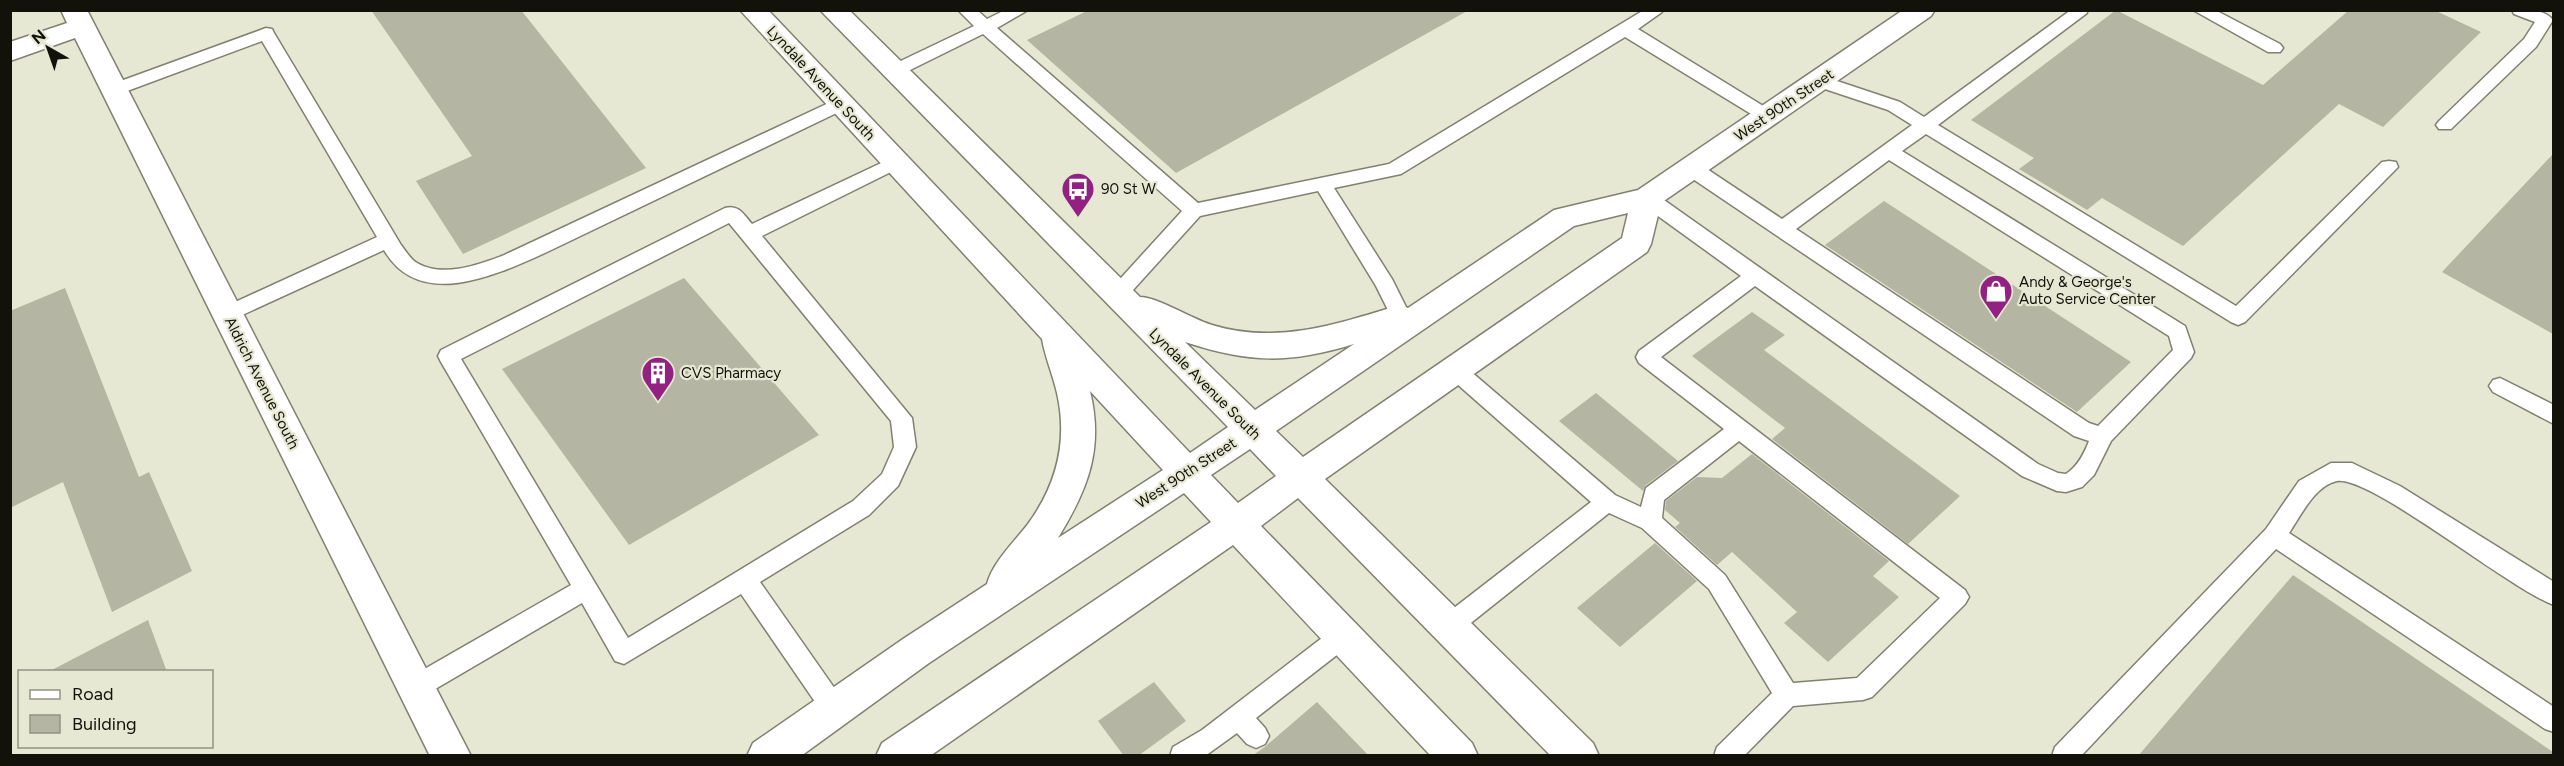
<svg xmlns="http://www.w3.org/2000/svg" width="2564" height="766" viewBox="0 0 2564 766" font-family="Figtree,sans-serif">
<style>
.building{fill:#b4b5a2}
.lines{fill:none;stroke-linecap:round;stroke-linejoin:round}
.lane-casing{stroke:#80816f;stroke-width:3}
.street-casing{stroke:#80816f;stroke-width:3}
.secondary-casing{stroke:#80816f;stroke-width:3}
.lane{fill:#fff;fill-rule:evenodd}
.street{fill:#fff;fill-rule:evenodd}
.secondary{fill:#fff;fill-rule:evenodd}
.labels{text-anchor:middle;stroke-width:4.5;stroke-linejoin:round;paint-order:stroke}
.street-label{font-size:15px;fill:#12120b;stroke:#e7e8d4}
.poi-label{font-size:15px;fill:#12120b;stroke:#e7e8d4;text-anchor:start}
</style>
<rect width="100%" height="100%" fill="#e7e8d4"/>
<g class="building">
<path d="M371,10H521L646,168L463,254L416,181L472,156Z"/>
<path d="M1089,10H1469L1176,173L1027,40Z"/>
<path d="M2116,10L2263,85L2349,10H2434L2481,32L2383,127L2339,104L2183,246L2102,198L2087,210L2019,169L2034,158L1971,120Z"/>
<path d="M2553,154V334L2442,272Z"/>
<path d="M1884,201L2131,362L2077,412L1825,245Z"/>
<path d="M684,278L819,435L629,545L502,369Z"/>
<path d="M65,288L139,477L149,472L192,571L112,612L63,482L10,508V311Z"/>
<path d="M1752,312L1785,335L1764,350L1960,496L1908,544L1772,439L1785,428L1692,356Z"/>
<path d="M1596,393L1678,461L1645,486L1643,491L1559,421Z"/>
<path d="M1752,454L1889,561L1873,576L1899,597L1828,662L1784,623L1797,612L1732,552L1717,565L1675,527L1680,523L1665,510L1666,501L1697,477L1722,478Z"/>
<path d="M1655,543L1697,581L1620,647L1577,608Z"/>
<path d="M2293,575L2553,752V756H2138Z"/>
<path d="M148,620L167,672H48Z"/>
<path d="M1154,682L1186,721L1138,756H1124L1098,721Z"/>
<path d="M1317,702L1369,756H1252L1266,746Z"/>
</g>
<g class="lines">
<defs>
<g id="lane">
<path d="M958,10H977L987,19L1005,10H1028L997,28L1198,203L1389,164L1644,10L1662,12L1638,29L1773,112L1776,116L1773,120H1761L1625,37L1401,174L1334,188L1392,279L1411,317L1408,322L1401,325L1394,322L1376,286L1318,191L1200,216L1124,300L1117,302L1110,300L1107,295L1110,290L1182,211L983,34L900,75H888L885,71L888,67L974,26Z"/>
<path d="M2071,10H2086L2087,13L1938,125L2236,306L2382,162L2389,161L2396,162L2398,167L2245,322L2238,325L2231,322L1926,134L1902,151L2185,326L2194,352L2191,358L2111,441L2094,475L2082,487L2066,492L2057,491L2022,476L1755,286L1661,357L1965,590L1969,597L1965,604L1872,697L1863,700L1793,706L1744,756H1714L1717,747L1772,693L1709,589L1642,528L1609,513L1457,634L1449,637L1441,634L1437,626L1441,618L1591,502L1448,376L1445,370L1448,364L1455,362L1462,364L1615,495L1641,507L1646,488L1724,429L1639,363L1636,357L1639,351L1741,276L1640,203L1638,198L1640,193L1647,191L1654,193L2038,464L2058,473L2066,474C2078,466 2084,454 2089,441L2074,436L1684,173L1682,168L1684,163L1691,162L1698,163L1782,219L1912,125L1888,110L1813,85L1810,81L1813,77H1825L1900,102L1924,117ZM1889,160L2169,336L2173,350L2098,426L2089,423L1796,229ZM1739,441L1940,598L1857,678L1793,683L1725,575L1662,518L1664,500Z"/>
<path d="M2193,10H2215L2280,44L2283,48L2280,52H2268Z"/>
<path d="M2512,10C2526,10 2543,8 2553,20L2536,47L2451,129H2439L2436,125L2439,121L2524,39L2535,22L2514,14Z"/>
<path d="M266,28L272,29L274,33L401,245C406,251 410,259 417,263C443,278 477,265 502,256L835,100H847L850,104L847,108L547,252C498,274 420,312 384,250L227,322L220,319L217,314L220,309L377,237L262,41L119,94H107L104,90L107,86Z"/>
<path d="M896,156L903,158L905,162L903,166L762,236L912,418L916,447L898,486L869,515L760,582L842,699L845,707L842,715L833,719L824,715L741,594L624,664L615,661L582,603L425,695L416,698L407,695L404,687L407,679L571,585L441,362L438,356L441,350L725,208C739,204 744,215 752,224ZM729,223L891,421L894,447L882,474L853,501L628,638L461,359Z"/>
<path d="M2500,378L2554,405V424L2493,392L2489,386L2493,380Z"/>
<path d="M2331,463H2352L2400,486L2554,582V605C2509,589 2372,476 2337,481C2315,485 2300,517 2289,533L2554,707V732L2545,729L2276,549L2081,756H2052L2055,747L2266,529L2299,481Z"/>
<path d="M1343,625L1351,628L1355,636L1351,644L1256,718L1265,728L1269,736L1265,744L1256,748L1247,744L1237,733L1205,756H1170L1173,747L1202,730L1335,628Z"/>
</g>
<path id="street" d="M61,10H87L471,756H430L75,38L10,61V42L67,23Z"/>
<path id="secondary" d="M740,10H768L1190,453L1228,427L820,10H849L1140,297C1157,297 1192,319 1212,325C1277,345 1337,324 1400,305L1408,308L1554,210L1638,190L1903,10H1935L1931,16L1661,203L1651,244L1647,252L1325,479L1593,743L1599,756H1551L1298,498L1261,526L1472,743L1478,756H1431L1233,545L930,756H876L882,743L1211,522L1184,493L929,663L801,756H747L753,743L903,639L987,584C992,563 1015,541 1028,524C1057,484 1068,441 1057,393C1053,375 1045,357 1042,339ZM1628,213L1622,238L1303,457L1276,431L1574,226ZM1185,342C1249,363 1289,364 1354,344L1255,410ZM1090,391L1163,470L1058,538C1088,489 1104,449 1090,391ZM1250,449L1276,476L1238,503L1211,475Z"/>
</defs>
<use href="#lane" class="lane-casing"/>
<use href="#street" class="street-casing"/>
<use href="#secondary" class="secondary-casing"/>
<use href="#lane" class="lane"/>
<use href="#street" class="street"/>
<use href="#secondary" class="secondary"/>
</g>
<defs>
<symbol id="bus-pin" viewBox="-11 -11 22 30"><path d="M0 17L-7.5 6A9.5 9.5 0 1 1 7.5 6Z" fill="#922181" stroke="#e7e8d4"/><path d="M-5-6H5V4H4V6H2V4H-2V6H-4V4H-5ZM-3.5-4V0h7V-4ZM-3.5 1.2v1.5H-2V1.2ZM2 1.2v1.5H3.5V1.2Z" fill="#fff"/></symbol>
<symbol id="shop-pin" viewBox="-11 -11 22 30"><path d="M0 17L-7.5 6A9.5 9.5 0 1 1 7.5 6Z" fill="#922181" stroke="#e7e8d4"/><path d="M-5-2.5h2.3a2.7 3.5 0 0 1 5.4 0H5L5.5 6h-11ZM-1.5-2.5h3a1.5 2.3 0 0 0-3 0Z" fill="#fff"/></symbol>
<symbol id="building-pin" viewBox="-11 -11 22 30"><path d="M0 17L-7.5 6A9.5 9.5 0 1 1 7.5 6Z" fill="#922181" stroke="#e7e8d4"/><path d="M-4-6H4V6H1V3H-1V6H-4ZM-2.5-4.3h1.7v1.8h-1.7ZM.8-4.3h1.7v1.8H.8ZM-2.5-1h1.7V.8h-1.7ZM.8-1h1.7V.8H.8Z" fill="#fff"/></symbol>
</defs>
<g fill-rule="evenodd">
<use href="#bus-pin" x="1059" y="170" width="38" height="52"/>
<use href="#shop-pin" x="1977" y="272" width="38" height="52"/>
<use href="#building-pin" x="639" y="354" width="38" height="52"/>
</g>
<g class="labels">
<g class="street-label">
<text transform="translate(821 83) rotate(47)" y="5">Lyndale Avenue South</text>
<text transform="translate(1784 105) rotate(-34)" y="5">West 90th Street</text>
<text transform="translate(262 383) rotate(63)" y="5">Aldrich Avenue South</text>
<text transform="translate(1205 384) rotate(45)" y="5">Lyndale Avenue South</text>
<text transform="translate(1186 473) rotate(-33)" y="5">West 90th Street</text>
</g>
<g class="poi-label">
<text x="1101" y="194">90 St W</text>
<text x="2019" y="287">Andy &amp; George's<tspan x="2019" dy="17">Auto Service Center</tspan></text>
<text x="681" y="378">CVS Pharmacy</text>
</g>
</g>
<rect width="2564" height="766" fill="none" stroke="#12120b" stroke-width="24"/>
<rect x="18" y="670" width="195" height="78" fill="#e7e8d4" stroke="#929284" stroke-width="1.5"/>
<rect x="30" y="690" width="30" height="9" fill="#ffffff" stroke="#929284" stroke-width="1.5"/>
<text x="72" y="700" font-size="18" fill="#12120b">Road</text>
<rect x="30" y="715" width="30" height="18" fill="#b4b5a2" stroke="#929284" stroke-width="1.5"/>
<text x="72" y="730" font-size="18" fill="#12120b">Building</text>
<g transform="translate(48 48) rotate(320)" stroke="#e7e8d4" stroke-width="4.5" paint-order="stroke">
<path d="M0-4.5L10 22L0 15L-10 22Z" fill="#12120b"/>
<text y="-9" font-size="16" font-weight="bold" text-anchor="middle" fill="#12120b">N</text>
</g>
</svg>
